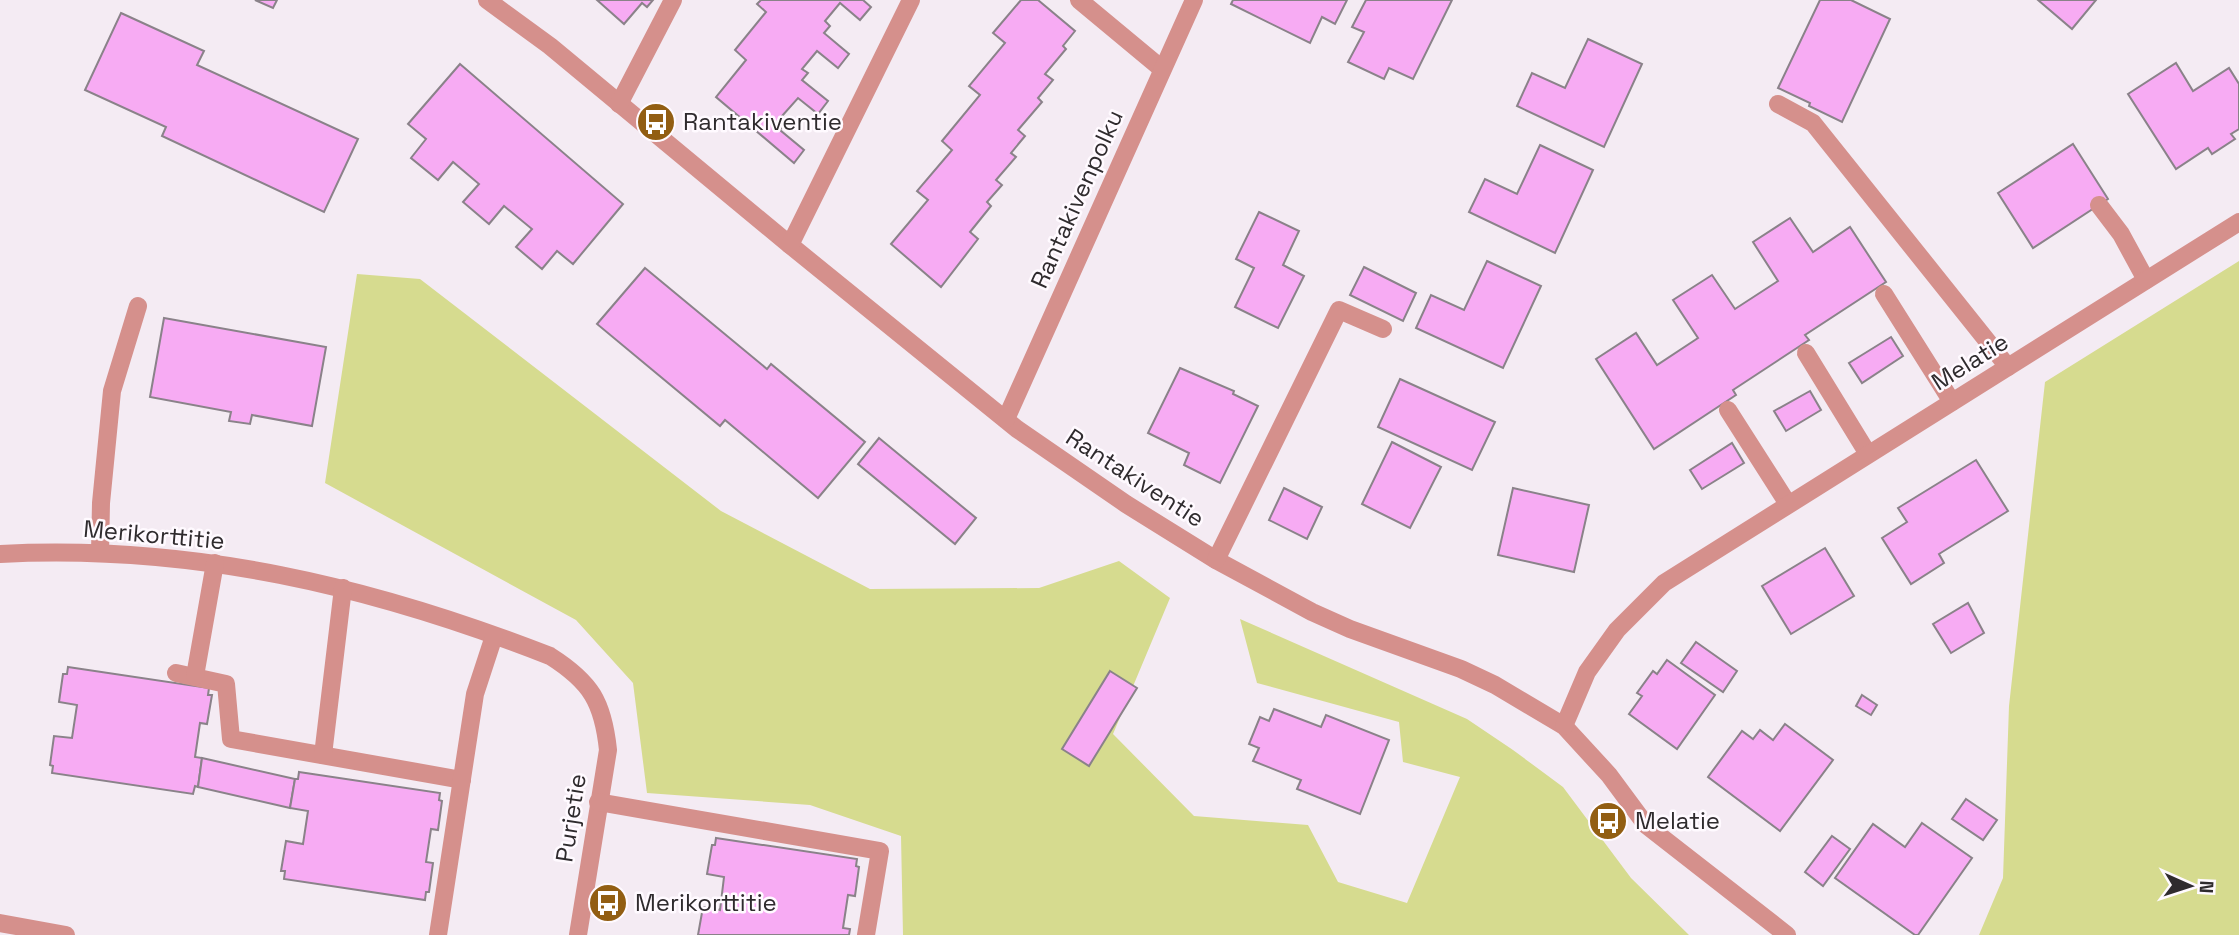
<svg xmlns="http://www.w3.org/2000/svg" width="2239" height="935" viewBox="0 0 2239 935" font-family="'Space Grotesk',sans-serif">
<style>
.green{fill:#d6db8f}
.building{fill:#f7abf3;stroke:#8a8289;stroke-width:2}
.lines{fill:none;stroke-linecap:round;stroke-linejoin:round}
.minor{stroke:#d5908c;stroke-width:18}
.labels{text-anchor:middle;stroke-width:5;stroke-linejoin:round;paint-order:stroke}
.poi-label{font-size:24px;fill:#2f2b2e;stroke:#fffaff;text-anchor:start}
.street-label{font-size:24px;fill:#2f2b2e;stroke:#fffaff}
</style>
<rect width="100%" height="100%" fill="#f4ebf3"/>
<g class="green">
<path d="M2239,261V935H1979L2003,878L2009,706L2045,382Z"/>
<path d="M357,274L420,279L721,511L870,589L1039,588L1119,561L1170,598L1113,734L1194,816L1308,825L1338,882L1407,903L1460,777L1403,762L1399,722L1257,683L1240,619L1467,719L1513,750L1563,787L1631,878L1689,935H903L901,836L810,805L647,793L633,683L576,620L325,483Z"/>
</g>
<g class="building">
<path d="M255,0H277L273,8Z"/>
<path d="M597,0H653L647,7L642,3L624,24Z"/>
<path d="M761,0H863L871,7L860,20L840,3L825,21L830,26L824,33L849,54L838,68L817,51L802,69L808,73L802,80L828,101L818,114L798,98L782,116L787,121L780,130L804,150L794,163L716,97L746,60L735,50L766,12L757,4Z"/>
<path d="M1021,0H1038L1075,31L1063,46L1066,49L1045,74L1053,80L1038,98L1042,102L1018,130L1025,136L1011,153L1016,157L996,180L1002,185L987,202L991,206L970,232L978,239L941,287L891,244L928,200L917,191L952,150L942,141L980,95L969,86L1005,43L993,33Z"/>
<path d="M1233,0H1347L1335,24L1322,17L1310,43L1231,4Z"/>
<path d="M1366,0H1452L1413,79L1389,68L1384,79L1348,62L1364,32L1352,27Z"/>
<path d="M1820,0H1851L1890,19L1842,122L1809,106L1810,103L1778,88Z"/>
<path d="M2038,0H2096L2072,29Z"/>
<path d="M121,13L204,51L197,65L358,139L324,212L162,136L166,127L85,90Z"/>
<path d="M1588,39L1642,64L1604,147L1517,106L1532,73L1565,88Z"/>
<path d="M2176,63L2193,91L2229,68L2239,84V129L2231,134L2235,139L2212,154L2208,148L2176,169L2128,94Z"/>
<path d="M460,64L623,204L573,264L557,251L542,269L516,247L532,229L504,206L489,224L463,202L479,184L453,162L438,180L411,158L426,139L408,124Z"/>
<path d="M2073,144L2108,199L2033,248L1998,193Z"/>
<path d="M1540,145L1593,170L1555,253L1469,212L1485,179L1517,194Z"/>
<path d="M1259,212L1299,231L1283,265L1304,276L1278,328L1235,307L1254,268L1236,259Z"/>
<path d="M1790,218L1813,252L1850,227L1886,282L1805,335L1809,340L1733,390L1736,395L1654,449L1596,359L1636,333L1657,365L1698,338L1673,300L1712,275L1735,309L1778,281L1753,242Z"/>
<path d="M1487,261L1541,286L1503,368L1416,328L1431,295L1464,310Z"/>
<path d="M1364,267L1416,293L1403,321L1350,295Z"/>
<path d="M645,268L767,369L771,364L865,442L818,498L725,420L720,426L597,324Z"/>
<path d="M164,318L326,347L312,426L252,415L250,424L229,421L231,412L150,397Z"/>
<path d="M1891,337L1903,356L1862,383L1849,363Z"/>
<path d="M1180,368L1234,391L1233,394L1258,406L1220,483L1184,465L1189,453L1148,433Z"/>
<path d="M1400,379L1495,422L1472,470L1378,427Z"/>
<path d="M1810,391L1821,410L1786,431L1774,411Z"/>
<path d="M879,438L976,518L955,544L858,464Z"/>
<path d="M1392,442L1441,467L1410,528L1362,504Z"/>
<path d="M1732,443L1744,463L1702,489L1690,470Z"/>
<path d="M1976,460L2008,511L1939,554L1944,563L1911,584L1882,538L1907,522L1898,508Z"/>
<path d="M1284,488L1322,507L1307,539L1269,520Z"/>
<path d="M1513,488L1589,505L1574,572L1498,555Z"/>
<path d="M1825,548L1854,596L1791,634L1762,586Z"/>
<path d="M1968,603L1984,633L1951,653L1933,624Z"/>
<path d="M1696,642L1737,671L1723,692L1681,663Z"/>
<path d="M1667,660L1715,695L1677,749L1629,714L1642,696L1637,693L1653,671L1657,674Z"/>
<path d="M68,667L209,688L208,695H212L207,724L200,723L195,757L202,758L198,787L195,786L193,794L52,773L53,766L50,765L54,736L72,738L77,705L59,702L63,674H67Z"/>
<path d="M1110,671L1137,688L1089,766L1062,749Z"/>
<path d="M1862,695L1877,705L1871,715L1856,706Z"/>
<path d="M1274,709L1321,727L1326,715L1389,740L1360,814L1297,789L1301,780L1253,761L1259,748L1249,744L1260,717L1269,721Z"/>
<path d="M1785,724L1833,760L1780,831L1708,777L1742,731L1753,739L1760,730L1773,740Z"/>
<path d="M202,758L295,779L290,808L198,787Z"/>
<path d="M299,772L440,793L439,800L442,801L438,830L431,829L426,862L433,863L429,892H426L425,900L284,879L285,871H281L286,841L303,844L308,811L290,808L295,779H298Z"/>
<path d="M1966,799L1997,820L1983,840L1952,819Z"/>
<path d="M1922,823L1972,858L1918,935H1915L1835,878L1873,824L1905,847Z"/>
<path d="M1832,836L1850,849L1823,886L1805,872Z"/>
<path d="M716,838L857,859L856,866L859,867L855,896L848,895L843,928L850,929L849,935H698L703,907L720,910L724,877L707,874L712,845H715Z"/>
</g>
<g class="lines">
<g class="minor">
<path d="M487,0L550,46L790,245L1017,429L1126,504L1216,560L1312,612L1350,629L1461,669L1495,685L1564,726L1609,775L1646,825L1787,935"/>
<path d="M1079,0L1162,69"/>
<path d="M619,104L673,0"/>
<path d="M1778,104L1813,123L2008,367"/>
<path d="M2099,205L2121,234L2146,280"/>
<path d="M790,245L911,0"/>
<path d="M1884,294L1952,402"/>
<path d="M1806,353L1868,454"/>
<path d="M1728,410L1788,504"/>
<path d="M1006,419L1194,0"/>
<path d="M100,553L101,503L112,391L138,306"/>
<path d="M0,554C193,544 371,586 550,656C591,682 603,702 608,750L578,935"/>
<path d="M1216,560L1339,310L1383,329"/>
<path d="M176,673L226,684L231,739L462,780"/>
<path d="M195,676L215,563"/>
<path d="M1564,726L1587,672L1617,630L1664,583L2239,222"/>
<path d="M323,755L343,588"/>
<path d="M598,802L880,851L866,935"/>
<path d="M0,923L66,935"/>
<path d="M438,935L475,694L494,636"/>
</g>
</g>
<defs>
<symbol id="bus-disc" viewBox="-11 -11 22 22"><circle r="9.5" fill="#925e12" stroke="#fffaff"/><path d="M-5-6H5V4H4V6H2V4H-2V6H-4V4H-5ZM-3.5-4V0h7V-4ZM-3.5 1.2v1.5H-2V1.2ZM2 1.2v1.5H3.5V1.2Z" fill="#fff"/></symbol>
</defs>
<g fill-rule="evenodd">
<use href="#bus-disc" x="634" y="100" width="44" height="44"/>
<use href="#bus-disc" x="1586" y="799" width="44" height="44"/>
<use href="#bus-disc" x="586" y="881" width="44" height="44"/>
</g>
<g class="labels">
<g class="poi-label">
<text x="683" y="130">Rantakiventie</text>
<text x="1635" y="829">Melatie</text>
<text x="635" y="911">Merikorttitie</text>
</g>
<g class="street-label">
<text transform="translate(1077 199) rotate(-66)" y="8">Rantakivenpolku</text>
<text transform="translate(1970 362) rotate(-32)" y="8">Melatie</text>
<text transform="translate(1135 478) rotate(33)" y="8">Rantakiventie</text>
<text transform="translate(154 535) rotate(5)" y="8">Merikorttitie</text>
<text transform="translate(571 818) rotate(-81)" y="8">Purjetie</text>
</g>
</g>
<g transform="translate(2190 886) rotate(93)" stroke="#fffaff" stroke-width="5" paint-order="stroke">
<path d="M0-5L12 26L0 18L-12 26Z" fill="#2f2b2e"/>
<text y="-10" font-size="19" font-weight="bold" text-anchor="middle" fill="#2f2b2e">N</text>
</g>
</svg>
